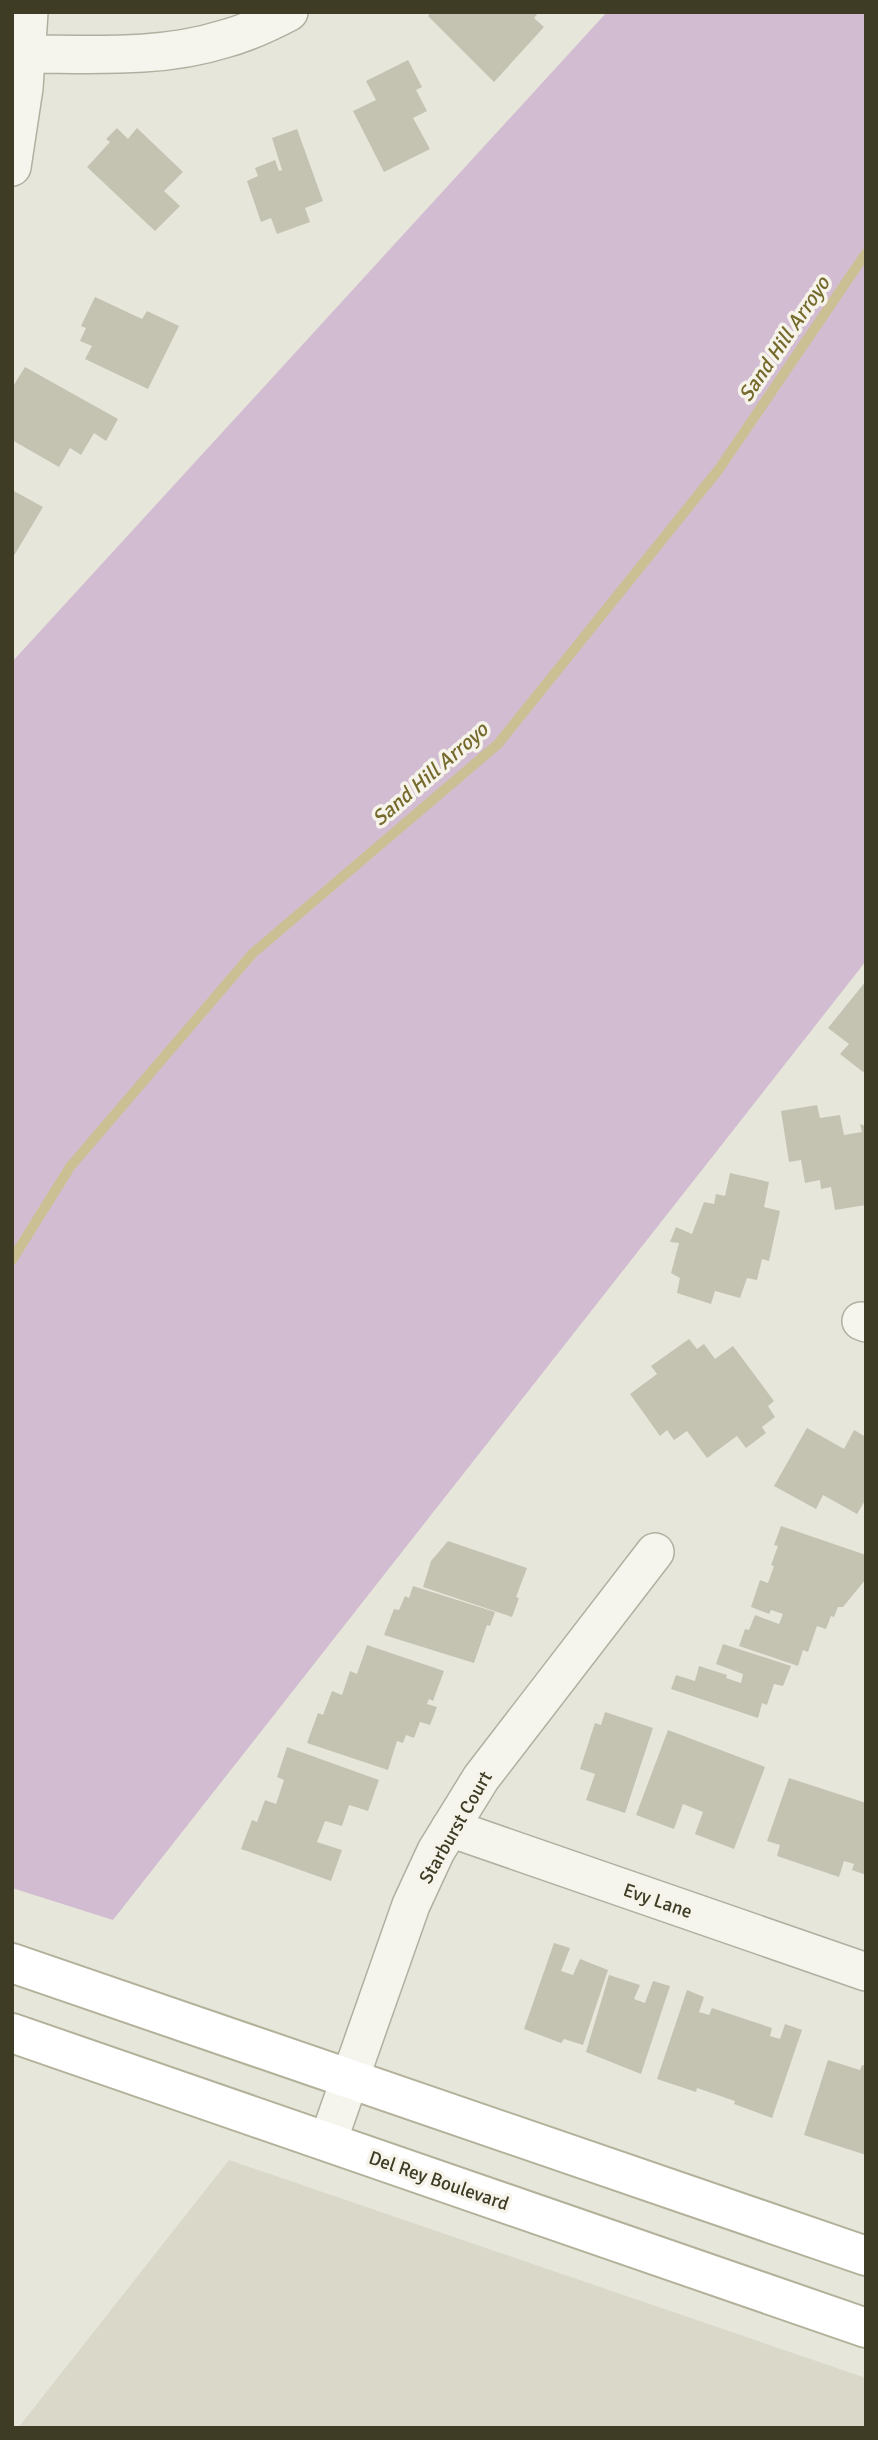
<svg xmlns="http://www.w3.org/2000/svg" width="878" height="2440" viewBox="0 0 878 2440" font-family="Signika,sans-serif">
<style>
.built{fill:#d9d8c9}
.green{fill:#d2bcd1}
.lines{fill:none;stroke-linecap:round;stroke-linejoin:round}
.stream{stroke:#cbc093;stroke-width:10}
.building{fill:#c4c3b2}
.minor-casing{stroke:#b1b0a0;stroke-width:40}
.major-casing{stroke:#b4b19a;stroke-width:42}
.minor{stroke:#f5f5ee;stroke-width:37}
.major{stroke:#fff;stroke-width:38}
.labels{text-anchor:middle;stroke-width:7;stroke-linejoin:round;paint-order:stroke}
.street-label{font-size:19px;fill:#3e3c24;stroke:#f5f3ea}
.water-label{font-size:21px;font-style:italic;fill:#75692b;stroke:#f5f3ea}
</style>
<rect width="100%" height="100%" fill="#e7e6db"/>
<path class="built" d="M229,2160L866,2378V2428H18Z"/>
<path class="green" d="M607,12H866V961L113,1920L12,1888V662Z"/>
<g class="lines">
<path class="stream" d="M12,1260L70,1167L252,954L498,744L719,469L866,253"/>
</g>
<g class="building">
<path d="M431,12H539L534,18L544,27L494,82L428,16Z"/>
<path d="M408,60L422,87L416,90L427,111L413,118L430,149L384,172L353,111L376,100L366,81Z"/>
<path d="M117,128L128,139L137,128L183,172L164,191L180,206L155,231L87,167L110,142L106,139Z"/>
<path d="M297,129L323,201L305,208L310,222L277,234L271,218L261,222L247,181L258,176L255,168L275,160L279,171L282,170L272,138Z"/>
<path d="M95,297L142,319L147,311L179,326L148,389L85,359L92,346L80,341L86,328L81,326Z"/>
<path d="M25,367L118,419L106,441L94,433L81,455L70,448L59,467L12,440V388Z"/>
<path d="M12,490L43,507L12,559Z"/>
<path d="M866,981V1069L863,1072L840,1054L849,1044L828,1028Z"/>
<path d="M817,1105L820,1118L840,1115L844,1135L862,1132L860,1124L866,1126V1205L835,1210L831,1187L821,1189L820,1180L805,1183L801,1160L789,1162L781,1111Z"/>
<path d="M730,1173L769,1182L764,1207L780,1211L769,1261L762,1259L757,1280L747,1278L740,1298L715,1291L711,1304L677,1293L680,1278L671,1273L679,1243L670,1242L676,1227L692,1234L704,1202L714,1204L716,1194L725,1196Z"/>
<path d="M689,1339L697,1349L704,1344L715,1359L733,1346L774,1401L768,1406L775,1417L762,1427L766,1433L746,1448L737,1436L707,1458L687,1431L674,1440L667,1430L660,1436L630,1394L657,1374L651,1366Z"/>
<path d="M807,1428L844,1449L854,1430L866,1437V1499L857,1514L823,1495L816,1509L774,1486Z"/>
<path d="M781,1526L866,1555V1579L843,1607H838L834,1617L831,1616L826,1629L817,1626L808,1652L803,1650L798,1666L739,1646L745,1629L749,1630L755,1615L779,1624L783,1614L771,1610L769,1614L751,1607L760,1580L768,1583L774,1566L771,1565L778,1546L774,1545Z"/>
<path d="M448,1541L527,1568L516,1597L519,1598L512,1617L423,1587L431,1561Z"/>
<path d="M413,1586L495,1612L490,1626L487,1625L474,1663L384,1635L394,1609L399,1610L405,1596L409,1598Z"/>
<path d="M723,1644L791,1666L783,1686L774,1684L767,1705L762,1703L758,1718L671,1689L676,1675L695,1681L699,1666L727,1675L726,1678L741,1683L743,1674L716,1664Z"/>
<path d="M367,1645L444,1671L433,1701L429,1699L427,1704L437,1707L430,1725L420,1722L414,1738L406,1735L403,1743L397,1741L388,1770L307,1743L318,1713L323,1715L332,1691L342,1695L350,1671L357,1674Z"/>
<path d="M605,1712L653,1728L625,1813L586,1800L595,1774L580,1769L595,1723L601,1725Z"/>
<path d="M668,1730L765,1767L734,1849L695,1834L703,1812L683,1804L674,1829L636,1815Z"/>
<path d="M287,1747L379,1780L368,1811L349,1805L342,1826L325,1821L317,1842L342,1850L331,1881L241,1849L252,1820L257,1822L265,1800L276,1804L284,1780L277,1777Z"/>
<path d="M789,1778L866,1803V1875L852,1870L854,1864L844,1861L839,1877L777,1856L780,1845L767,1841Z"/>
<path d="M554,1943L570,1948L561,1971L573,1975L580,1959L608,1970L583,2045L564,2039L561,2043L524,2029Z"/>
<path d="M609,1975L640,1985L634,1999L645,2003L653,1981L670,1986L641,2074L586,2052Z"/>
<path d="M687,1990L704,1997L699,2012L709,2015L712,2008L772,2028L770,2036L780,2039L785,2024L802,2030L772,2118L734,2104L735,2101L697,2088L696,2092L657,2079Z"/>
<path d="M828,2060L860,2070L862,2065L866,2066V2155L804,2135Z"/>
</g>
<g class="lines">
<defs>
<g id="minor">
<path d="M26,54C92,54 161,59 224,39C247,33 268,23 289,12"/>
<path d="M12,167L24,88L29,12"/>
<path d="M861,1321L866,1323"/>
<path d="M450,1828L866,1972"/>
<path d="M328,2141L411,1905L436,1851L481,1778L655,1552"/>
</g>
<g id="major">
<path d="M12,1963L866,2256"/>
<path d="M12,2033L866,2328"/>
</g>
</defs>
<use href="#minor" class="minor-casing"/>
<use href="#major" class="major-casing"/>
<use href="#minor" class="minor"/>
<use href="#major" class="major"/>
</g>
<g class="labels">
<g class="street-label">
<text transform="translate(455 1827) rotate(-60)" y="7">Starburst Court</text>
<text transform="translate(658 1900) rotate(19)" y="7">Evy Lane</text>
<text transform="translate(439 2180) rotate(19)" y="7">Del Rey Boulevard</text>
</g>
<g class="water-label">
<text transform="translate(784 339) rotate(-56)" y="7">Sand Hill Arroyo</text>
<text transform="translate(430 774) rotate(-41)" y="7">Sand Hill Arroyo</text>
</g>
</g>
<rect width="878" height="2440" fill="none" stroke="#3e3c24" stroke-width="28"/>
</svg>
